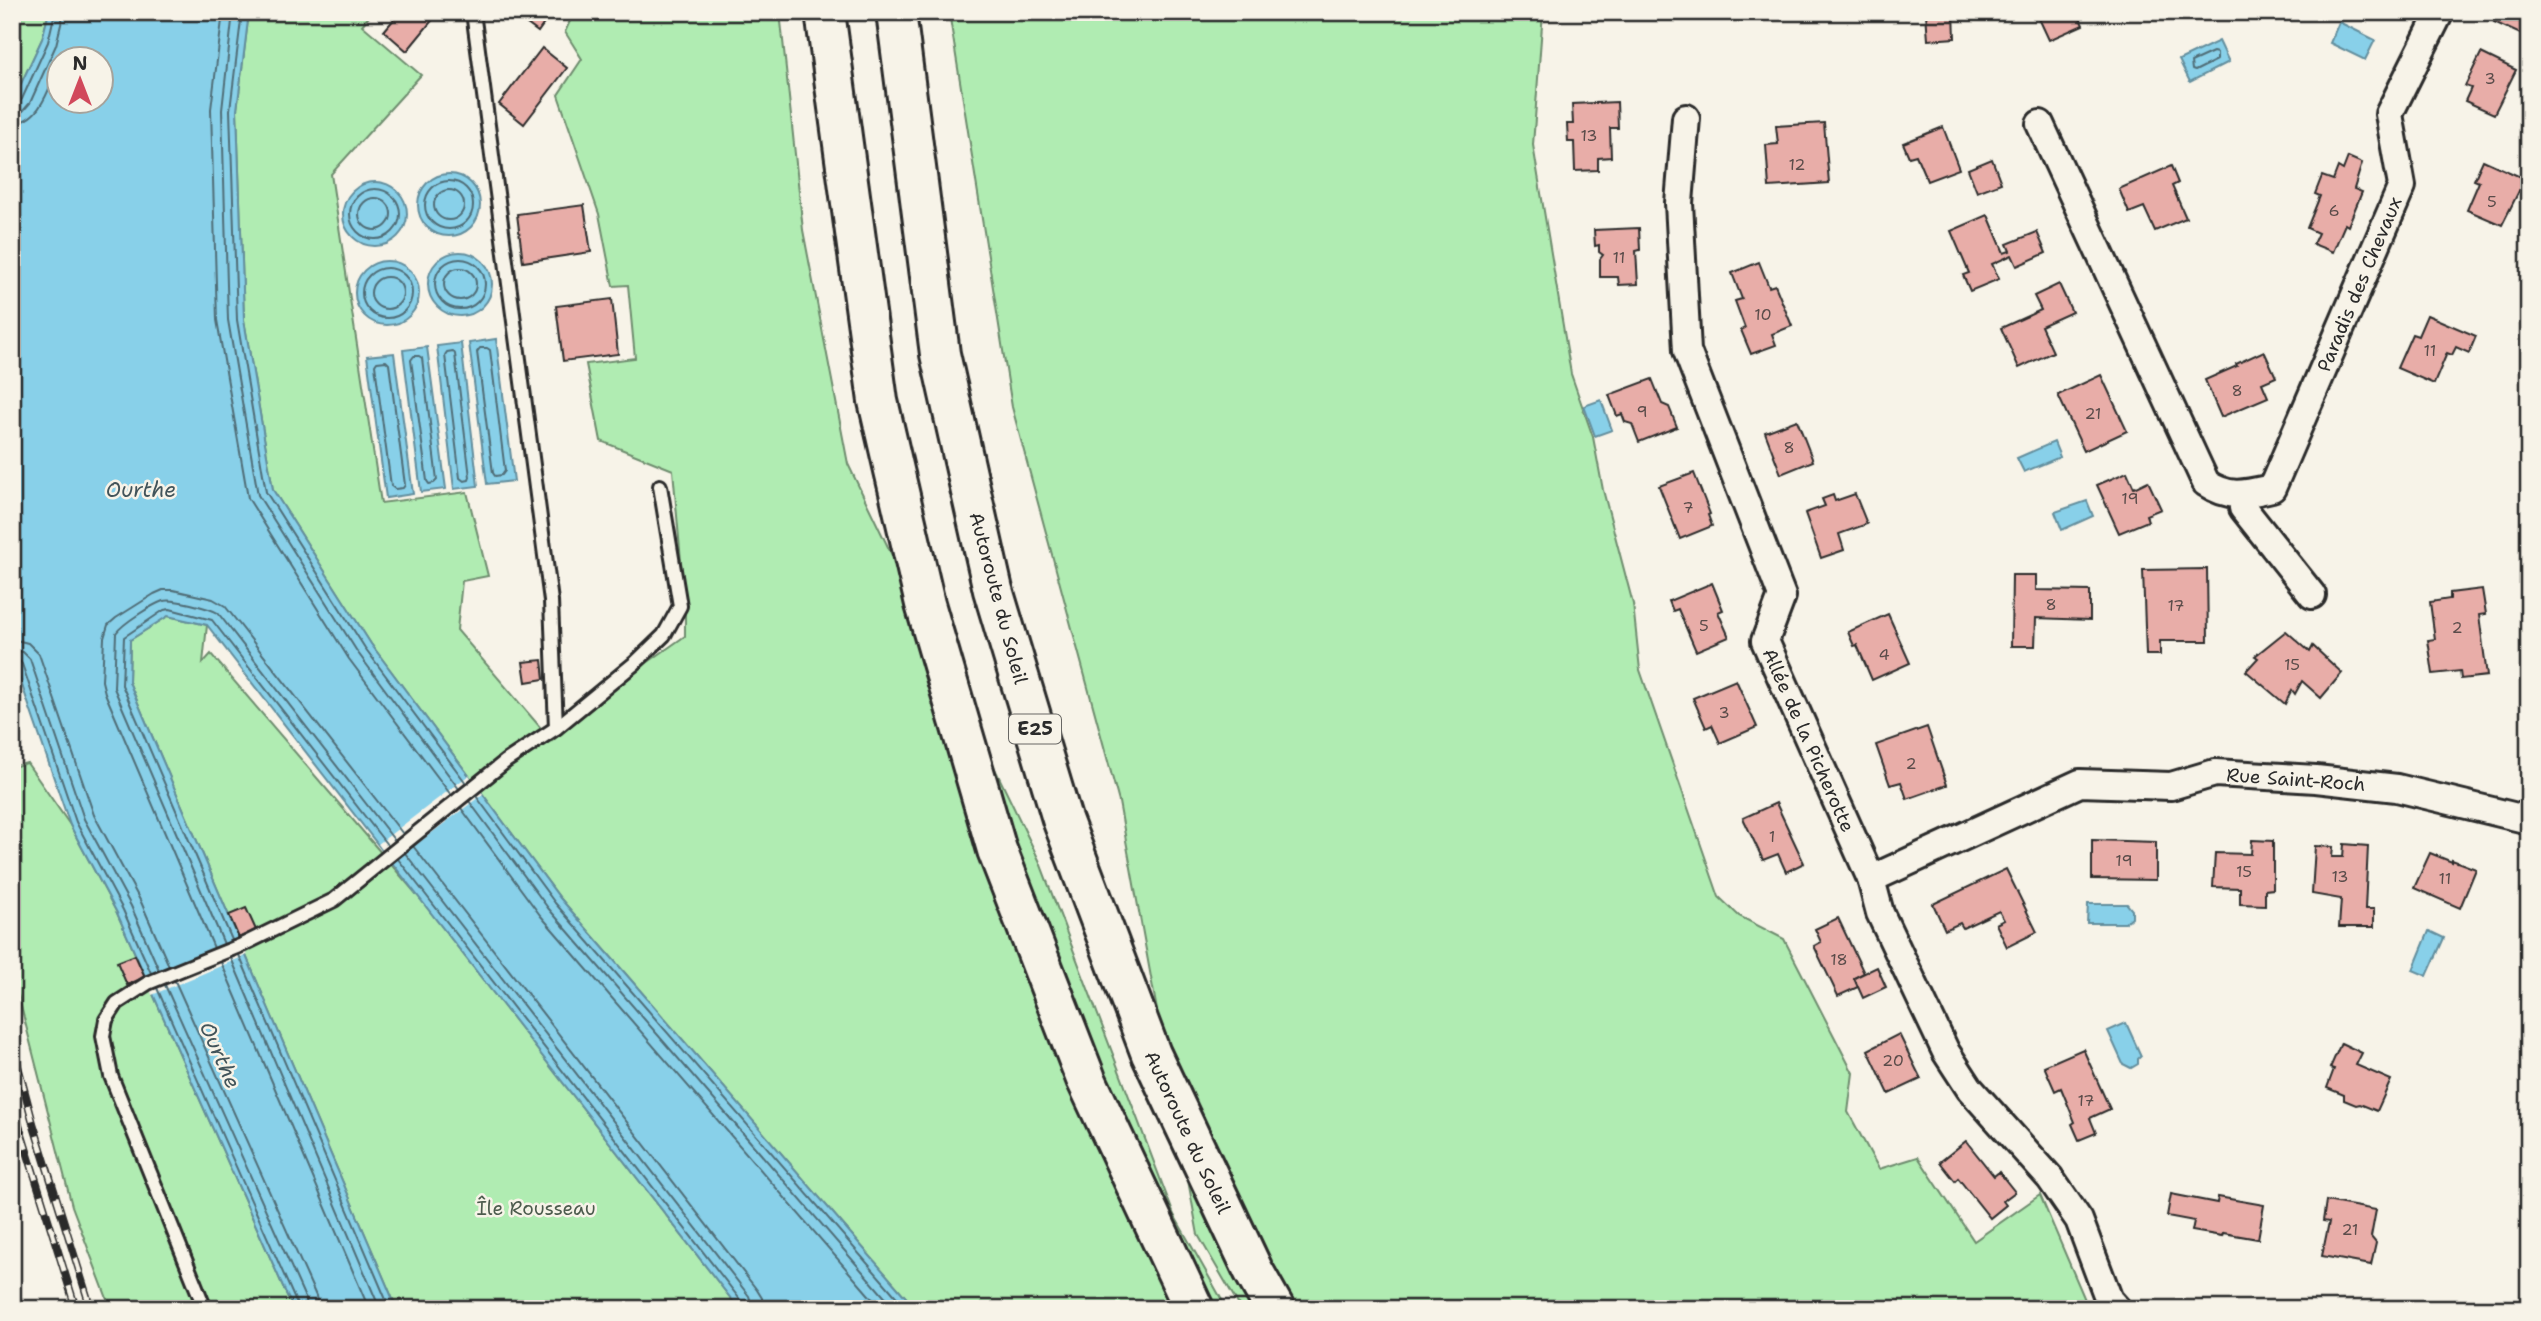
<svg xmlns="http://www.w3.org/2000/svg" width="2541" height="1321" viewBox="0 0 2541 1321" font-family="'Shantell Sans',sans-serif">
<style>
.green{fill:#b0ecb2;stroke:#6e8c6e;stroke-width:2}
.water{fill:#88d0e9;stroke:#638e9d;stroke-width:2;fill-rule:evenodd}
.pier{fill:#f7f3e8}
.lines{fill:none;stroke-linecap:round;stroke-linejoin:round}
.shore{stroke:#506d77;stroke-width:2}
.building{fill:#e8ada8;stroke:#2b2b2b;stroke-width:2}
.service-casing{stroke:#2b2b2b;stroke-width:18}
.minor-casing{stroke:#2b2b2b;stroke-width:32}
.motorway-casing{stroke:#2b2b2b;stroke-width:44}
.service{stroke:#f7f3e8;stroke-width:12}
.minor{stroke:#f7f3e8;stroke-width:26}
.motorway{stroke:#f7f3e8;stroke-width:38}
.rail-casing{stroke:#2b2b2b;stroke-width:8}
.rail{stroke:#f7f3e8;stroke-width:5;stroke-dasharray:16;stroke-linecap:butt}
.labels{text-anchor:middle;stroke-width:5;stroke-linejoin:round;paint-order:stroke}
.number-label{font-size:16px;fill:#5a4c4a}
.shield{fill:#f7f3e8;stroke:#686764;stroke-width:2}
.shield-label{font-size:18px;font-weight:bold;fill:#2b2b2b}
.street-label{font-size:19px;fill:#2b2b2b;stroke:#f7f3e8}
.park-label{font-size:19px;fill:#4c5b4d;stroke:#f7f3e8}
.water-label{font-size:21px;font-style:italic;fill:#42545a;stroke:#f7f3e8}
</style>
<rect width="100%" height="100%" fill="#f7f3e8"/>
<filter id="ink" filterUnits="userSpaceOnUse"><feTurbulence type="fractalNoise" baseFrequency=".0143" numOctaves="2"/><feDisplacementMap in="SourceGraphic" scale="14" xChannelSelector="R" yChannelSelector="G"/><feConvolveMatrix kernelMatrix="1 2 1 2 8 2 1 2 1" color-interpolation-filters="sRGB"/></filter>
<g filter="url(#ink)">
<g class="green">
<path d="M12,12H49L42,39L12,103Z"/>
<path d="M249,12H373L362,25L421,75L331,174L381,503L467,492L488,576L462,581L457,630L552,741L644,665L685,636V607L673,470L601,441L586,364L635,358L628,285L613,286L599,214L558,95L582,59L565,32L574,12H780L803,230L848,464L1039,860L1174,1215L1227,1309H916L560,898L371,644L273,490L244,320L237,110Z"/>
<path d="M949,12H1543L1533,145L1571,374L1593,437L1603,490L1633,604L1640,670L1719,897L1739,916L1784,939L1853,1073L1848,1112L1879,1169L1918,1157L1974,1241L2040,1195L2089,1309H1241L1198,1235L1119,802L1012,407Z"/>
<path d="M168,616L207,625L203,663L211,654L418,896L739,1309H397L129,682L130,640Z"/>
<path d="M27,763L70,825L117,913L293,1309H111L72,1206L12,971V767Z"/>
</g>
<g class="water">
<path d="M49,12H249L237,110L244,320L273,490L371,644L560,898L916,1309H739L207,625L168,616L130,640L129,682L397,1309H293L117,913L70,825L12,656V103L42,39ZM60,60H102V102H60Z"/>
<path d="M2339,22L2375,40L2365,60L2330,43Z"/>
<path d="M2219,41L2229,62L2190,82L2179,60Z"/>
<circle cx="449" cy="205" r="31"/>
<circle cx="375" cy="214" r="32"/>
<circle cx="460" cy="284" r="32"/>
<circle cx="387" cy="293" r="32"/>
<path d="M496,339L514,481L487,484L469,343Z"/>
<path d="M461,343L478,486L454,489L437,346Z"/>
<path d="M427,347L446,489L421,492L403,350Z"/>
<path d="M394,353L413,494L386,498L367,356Z"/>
<path d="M1601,400L1612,430L1595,436L1584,406Z"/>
<path d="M2054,442L2060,457L2024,472L2017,458Z"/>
<path d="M2087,501L2093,516L2062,530L2055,512Z"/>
<path d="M2088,904H2127L2132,910V917L2125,923H2087Z"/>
<path d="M2429,931L2444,938L2427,976L2413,970Z"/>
<path d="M2126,1023L2141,1056L2138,1059V1064L2131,1068L2123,1064L2108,1031Z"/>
</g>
<g class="pier">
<path d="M469,775L483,794L392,863L378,844Z"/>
<path d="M239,938L247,955L152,995L145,977Z"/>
</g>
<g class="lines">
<g class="shore">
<path d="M223,12L211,109L217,320L248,498L349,659L451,795"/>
<path d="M233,12L222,110L228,320L258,495L358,653L459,789"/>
<path d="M242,12L230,110L237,320L266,492L365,648L466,783"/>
<path d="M2213,52L2217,53V60L2195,71L2192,70L2191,62Z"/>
<path d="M12,104L18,103L22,99L48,42L55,12"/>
<path d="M12,113L23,111L30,103L56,45L64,12"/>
<path d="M12,123C42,122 49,86 60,63"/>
<circle cx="449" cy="205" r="24"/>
<circle cx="375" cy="214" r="25"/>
<circle cx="449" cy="205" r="15"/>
<circle cx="375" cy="214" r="16"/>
<circle cx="460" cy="284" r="25"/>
<circle cx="387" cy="293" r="25"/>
<circle cx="460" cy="284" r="16"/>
<circle cx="387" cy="293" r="16"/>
<path d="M480,348H487L490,350L505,471L502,475L495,476L493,473L477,352Z"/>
<path d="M453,351L455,354L470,477L469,480L464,481L460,478L445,355L447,352Z"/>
<path d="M414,356H419L422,358L437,480L434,483L429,484L427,481L411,360Z"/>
<path d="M386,361L389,364L405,485L403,488L395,489L391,486L375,365L377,362Z"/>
<path d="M12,639L28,643L39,654L94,815L141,902L169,966"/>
<path d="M12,650L23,652L30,659L84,819L131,906L159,970"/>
<path d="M12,658L18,659L22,664L76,822L123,910L151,973"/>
<path d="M476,796L555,903L907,1309"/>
<path d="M469,801L548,908L895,1309"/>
<path d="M461,808L540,915L881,1309"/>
<path d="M413,846L757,1290L762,1298L763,1309"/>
<path d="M405,853L749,1296L753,1309"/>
<path d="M398,859L742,1302L744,1309"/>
<path d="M232,940L122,685L124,637L164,610L170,609L212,620L388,846"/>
<path d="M224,944L114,688L116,633C123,623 152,605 163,601C173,598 209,608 218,613L395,841"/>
<path d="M214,948L105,693L102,681L104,638L108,625L116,618L154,594L163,590H173L213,599L225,606L403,834"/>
<path d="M239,955L390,1309"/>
<path d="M231,958L380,1309"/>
<path d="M221,962L369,1309"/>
<path d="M175,981L316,1296L318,1309"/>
<path d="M165,985L306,1300L307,1309"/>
<path d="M157,988L299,1309"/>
</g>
</g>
<g class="building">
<path d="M400,12H439L407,51L384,31Z"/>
<path d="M511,12H552L538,32Z"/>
<path d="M1954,12L1955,38L1928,40L1926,13Z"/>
<path d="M2036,12H2077L2083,25L2049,40Z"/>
<path d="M2498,12H2529V38L2494,22Z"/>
<path d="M542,48L567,68L524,124L499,104Z"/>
<path d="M2481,53L2516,70L2494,114L2465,101L2471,88L2465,86Z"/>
<path d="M1617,102L1618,128H1610L1611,157L1598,158V170L1575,171L1574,142H1568L1567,124H1573L1572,104Z"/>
<path d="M1824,123L1829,183L1769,187L1766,145L1778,144L1776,126Z"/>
<path d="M1943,127L1959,169L1927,181L1916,155L1909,157L1903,143Z"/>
<path d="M2348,157L2362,163L2354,189L2362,192L2348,226L2345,224L2333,252L2313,244L2318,233L2307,228L2320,196L2315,194L2322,176L2333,180L2338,167L2343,170Z"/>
<path d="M1992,159L2001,183L1977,192L1968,169Z"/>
<path d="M2483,160L2525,179L2502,225L2467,210L2479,182L2474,180Z"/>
<path d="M2171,166L2178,183L2172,186L2186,218L2155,231L2144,207L2129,213L2119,189Z"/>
<path d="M584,205L591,252L523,262L517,214Z"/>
<path d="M1988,215L2004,253L2010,251L2007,244L2037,232L2046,253L2017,266L2012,255L1992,264L1999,279L1970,291L1963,275L1969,273L1951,231Z"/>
<path d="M1639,228L1640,250L1636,251L1638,284L1619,285L1618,277H1600V259L1603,255L1599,252V245L1595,246L1594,230Z"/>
<path d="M1759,262L1769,287L1775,285L1792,326L1772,334L1776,345L1751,354L1741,330L1745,328L1735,301L1742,299L1732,273Z"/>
<path d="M2059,284L2072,312L2041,326L2053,352L2019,368L2001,328L2041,310L2034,296Z"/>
<path d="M612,299L618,354L563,361L556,306Z"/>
<path d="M2427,315L2476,336L2469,353L2456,347L2452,355L2447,353L2434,384L2397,368L2412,334L2418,336Z"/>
<path d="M2264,351L2276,377L2262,383L2268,397L2221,417L2205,380L2237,366L2236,364Z"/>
<path d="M2101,375L2127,431L2084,451L2058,395Z"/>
<path d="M1652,379L1662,404L1669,407L1677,427L1639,442L1632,424L1625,422L1622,414L1617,416L1609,395Z"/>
<path d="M1797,420L1813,461L1781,474L1765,432Z"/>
<path d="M2127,472L2134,488L2148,481L2161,509L2146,515L2148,521L2119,533L2097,485Z"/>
<path d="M1694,473L1710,514L1708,515L1712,526L1680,539L1659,486Z"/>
<path d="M1855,494L1867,524L1839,534L1844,550L1821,558L1805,513L1825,506L1822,499L1833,495L1835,501Z"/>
<path d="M2207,569L2208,641H2160V655H2146L2143,570Z"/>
<path d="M2012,575H2036V590L2090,591V620L2036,618L2035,646H2011Z"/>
<path d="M1712,583L1723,610L1718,612L1729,637L1696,651L1678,609L1673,611L1669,601Z"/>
<path d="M2482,589L2486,614L2479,615L2487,676L2461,679L2460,671L2433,674L2428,640L2435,639L2430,602L2450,599V593Z"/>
<path d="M1888,614L1910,663L1872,680L1857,645L1854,646L1848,632Z"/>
<path d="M2286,631L2310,652L2313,646L2342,673L2321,698L2302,681L2295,694L2292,690L2285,704L2246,671L2258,658L2255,656Z"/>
<path d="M542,660L544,679L526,682L523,662Z"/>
<path d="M1736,680L1757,727L1720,743L1712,725L1706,728L1693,698Z"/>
<path d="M1927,727L1947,785L1907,799L1901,782L1890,785L1876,745Z"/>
<path d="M1776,803L1804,863L1786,872L1778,854L1763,860L1743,818Z"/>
<path d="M2092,840L2156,842V880L2092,879Z"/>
<path d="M2252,840L2273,841V889L2265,890V905L2240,904V888L2213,887L2215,853L2251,854Z"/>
<path d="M2344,844L2368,846L2365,909H2374V927H2339L2341,899L2312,894L2315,846L2333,847L2332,857H2343Z"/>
<path d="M2430,853L2452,862V860L2476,869L2460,908L2414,888Z"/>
<path d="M2006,869L2037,932L2007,947L1996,924L2004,920L1999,911L1963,928L1960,923L1945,930L1933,904Z"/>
<path d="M246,908L256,930L239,938L229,915Z"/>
<path d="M1838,918L1864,973L1854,978L1858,987L1838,996L1814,946L1821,942L1815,929Z"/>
<path d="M135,955L145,977L127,985L117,962Z"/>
<path d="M1877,967L1886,987L1863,998L1854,978Z"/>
<path d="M1899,1034L1921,1079L1889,1094L1868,1050Z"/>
<path d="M2341,1043L2362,1053L2356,1065L2391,1080L2377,1111L2360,1104L2356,1105L2344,1100V1095L2327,1088L2334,1069L2330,1068Z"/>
<path d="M2083,1049L2110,1109L2090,1118L2096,1133L2079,1140L2072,1124L2075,1122L2061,1088L2055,1091L2044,1066Z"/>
<path d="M1966,1141L1994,1176L1999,1172L2015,1192L2003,1201L2006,1205L1990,1218L1958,1178L1955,1181L1940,1162Z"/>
<path d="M2171,1194L2217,1203L2218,1197L2264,1205L2258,1239L2223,1233L2222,1236L2192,1231L2194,1221L2167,1216Z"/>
<path d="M2326,1201L2376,1210L2371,1237L2376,1243L2371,1265L2322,1256L2329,1222L2323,1221Z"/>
</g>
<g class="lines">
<defs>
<g id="service">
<path d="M473,12L551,601L556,728"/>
<path d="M205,1309L111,1076L103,1036L106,1020L117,1003L148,983L242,945L334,900L506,761L556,728L635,663L664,635L680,606L660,486"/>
</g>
<g id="minor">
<path d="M1686,118L1679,203L1687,351L1782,596L1765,641L1871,879L1880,913L1946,1052L1970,1089L2050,1178L2079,1220L2109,1300L2117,1309"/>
<path d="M2040,124L2206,483C2230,499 2245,494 2272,488L2402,186L2389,114L2440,12"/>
<path d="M2242,495L2243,508L2312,595"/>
<path d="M1871,879L2080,783L2171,786L2215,773L2316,779L2397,788L2529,820"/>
</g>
<g id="motorway">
<path d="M825,12L878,401L925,604L997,850L1086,1079L1194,1309"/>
<path d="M896,12L940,354L993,590L1062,819L1151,1054L1253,1270L1275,1309"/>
</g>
</defs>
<use href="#service" class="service-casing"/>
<use href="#minor" class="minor-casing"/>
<use href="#motorway" class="motorway-casing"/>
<use href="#service" class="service"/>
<use href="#minor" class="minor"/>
<use href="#motorway" class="motorway"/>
<defs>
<g id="rail">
<path d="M12,1043L33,1123L91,1309"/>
<path d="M12,1103L76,1309"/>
</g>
</defs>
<use href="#rail" class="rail-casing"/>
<use href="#rail" class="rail"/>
</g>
</g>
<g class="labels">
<g class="number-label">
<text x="2490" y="84">3</text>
<text x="1589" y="141">13</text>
<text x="1797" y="170">12</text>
<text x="2492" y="207">5</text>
<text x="2334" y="216">6</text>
<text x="1619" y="263">11</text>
<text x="1763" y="320">10</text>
<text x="2430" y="356">11</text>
<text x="2237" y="396">8</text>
<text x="1642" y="417">9</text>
<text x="2093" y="419">21</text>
<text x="1789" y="453">8</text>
<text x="2130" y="504">19</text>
<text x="1688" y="513">7</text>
<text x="2051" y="610">8</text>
<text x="2176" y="611">17</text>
<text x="1704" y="631">5</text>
<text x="2457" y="633">2</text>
<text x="1884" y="660">4</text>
<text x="2292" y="670">15</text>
<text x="1724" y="718">3</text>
<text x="1911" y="769">2</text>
<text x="1772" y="842">1</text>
<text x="2124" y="866">19</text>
<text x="2244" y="877">15</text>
<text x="2340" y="882">13</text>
<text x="2445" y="884">11</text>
<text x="1839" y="965">18</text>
<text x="1893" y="1066">20</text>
<text x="2086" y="1106">17</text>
<text x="2350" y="1235">21</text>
</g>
<rect class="shield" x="1009" y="714.5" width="52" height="29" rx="5"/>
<g class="shield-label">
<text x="1035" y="735">E25</text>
</g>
<g class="street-label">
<text transform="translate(2359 284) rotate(-67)" y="7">Paradis des Chevaux</text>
<text transform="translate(999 598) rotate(75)" y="7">Autoroute du Soleil</text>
<text transform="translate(1809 740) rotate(66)" y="7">Allée de la Picherotte</text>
<text transform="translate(2296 779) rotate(4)" y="7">Rue Saint-Roch</text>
<text transform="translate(1188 1132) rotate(65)" y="7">Autoroute du Soleil</text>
</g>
<g class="park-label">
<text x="536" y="1215">Île Rousseau</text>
</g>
<g class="water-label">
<text x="141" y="497">Ourthe</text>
<text transform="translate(220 1055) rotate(66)" y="7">Ourthe</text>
</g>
</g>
<rect width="2541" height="1321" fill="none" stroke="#f7f3e8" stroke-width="42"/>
<rect x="21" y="21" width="2499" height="1279" fill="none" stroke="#2b2b2b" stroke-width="2.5" filter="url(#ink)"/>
<g transform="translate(80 80)"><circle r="33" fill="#f7f3e8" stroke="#a5a39c" stroke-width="2"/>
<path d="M0-5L12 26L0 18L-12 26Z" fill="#d1495b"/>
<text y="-10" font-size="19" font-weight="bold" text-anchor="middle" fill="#2b2b2b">N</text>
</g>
</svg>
